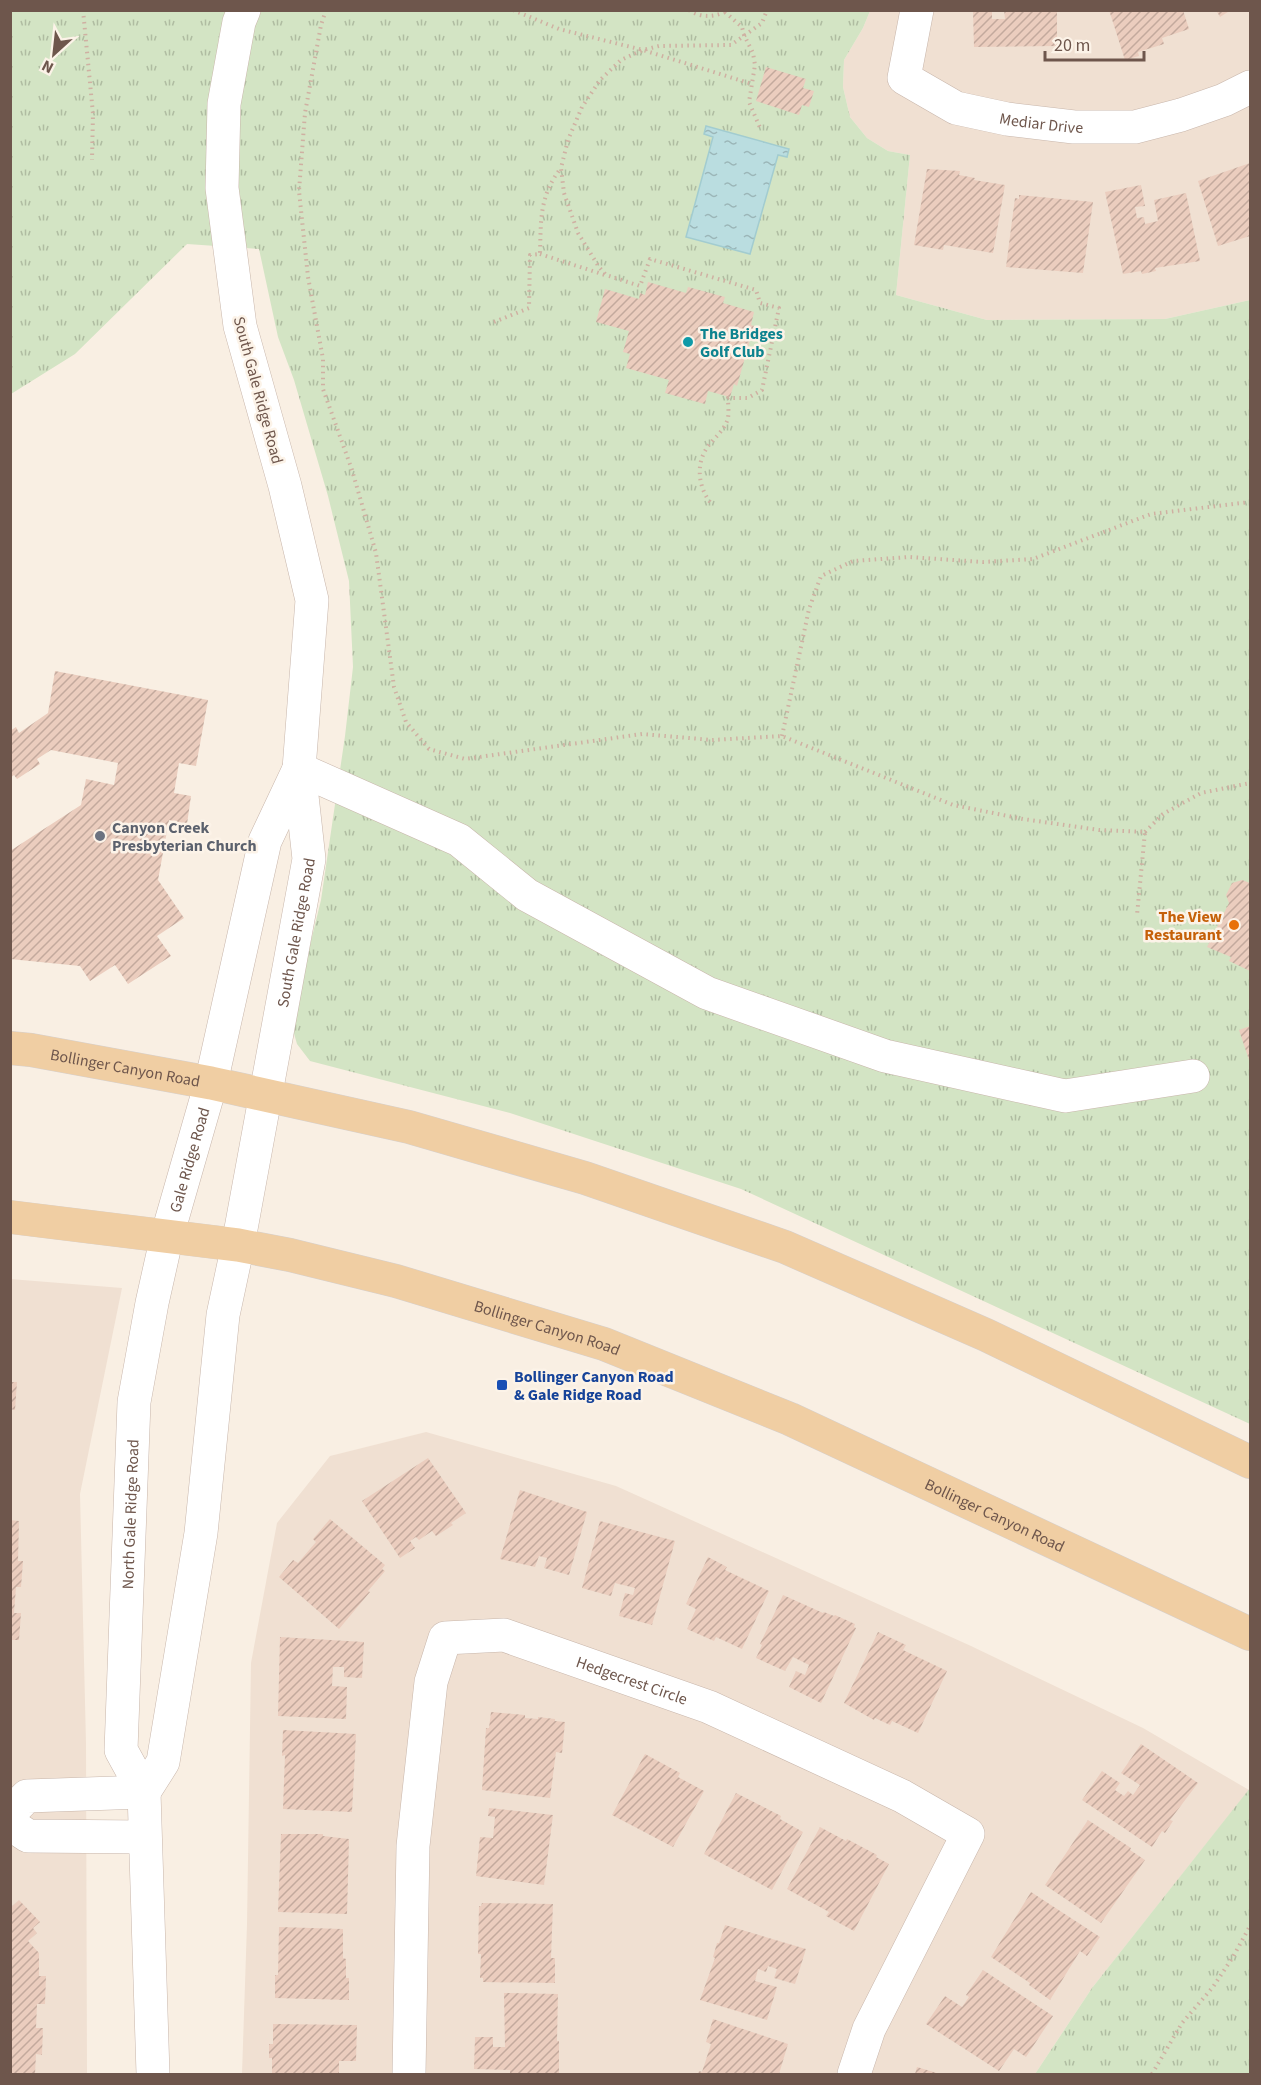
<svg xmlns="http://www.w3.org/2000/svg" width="1261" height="2085" viewBox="0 0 1261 2085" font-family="'Source Sans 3',sans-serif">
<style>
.residential{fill:#f0e0d2}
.grass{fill:url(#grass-tufts)}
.water{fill:url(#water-ripples);stroke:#a2ccd0;stroke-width:1.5}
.building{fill:url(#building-hatch)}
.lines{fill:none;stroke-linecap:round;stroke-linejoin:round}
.minor-casing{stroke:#c8b6ab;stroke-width:34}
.major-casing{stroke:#d6d0cd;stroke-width:34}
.path{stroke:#cfb0a2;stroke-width:4;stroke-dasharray:1.5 4.5;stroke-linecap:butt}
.minor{stroke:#fff;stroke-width:33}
.major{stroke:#f0cea3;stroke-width:33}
.culture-dot{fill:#0f9aa8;stroke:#fcf3e8;stroke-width:2}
.worship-dot{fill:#6b7280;stroke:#fcf3e8;stroke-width:2}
.food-dot{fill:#e8710a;stroke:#fcf3e8;stroke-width:2}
.transit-dot{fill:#1a4fb4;stroke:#fcf3e8;stroke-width:2}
.labels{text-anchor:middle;stroke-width:5;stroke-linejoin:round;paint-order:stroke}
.street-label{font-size:16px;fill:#6e564c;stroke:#fcf3e8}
.culture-label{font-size:16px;font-weight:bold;fill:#0d838f;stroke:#fcf3e8;text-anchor:start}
.worship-label{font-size:16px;font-weight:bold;fill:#5b616d;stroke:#fcf3e8;text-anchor:start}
.food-label{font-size:16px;font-weight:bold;fill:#c56008;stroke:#fcf3e8;text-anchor:end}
.transit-label{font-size:16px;font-weight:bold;fill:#164399;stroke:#fcf3e8;text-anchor:start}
</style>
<defs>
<pattern id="grass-tufts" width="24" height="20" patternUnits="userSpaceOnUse" patternTransform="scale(1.5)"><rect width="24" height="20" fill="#d3e4c4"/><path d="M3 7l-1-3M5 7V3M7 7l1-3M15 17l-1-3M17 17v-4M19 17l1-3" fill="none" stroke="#afbca1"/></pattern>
<pattern id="water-ripples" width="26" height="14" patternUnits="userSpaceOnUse" patternTransform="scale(1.5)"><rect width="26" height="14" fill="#badde0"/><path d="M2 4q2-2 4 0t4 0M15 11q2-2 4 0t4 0" fill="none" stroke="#9bb6b8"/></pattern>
<pattern id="building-hatch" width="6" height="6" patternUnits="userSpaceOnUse" patternTransform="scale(1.5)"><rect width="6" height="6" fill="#ebcdbe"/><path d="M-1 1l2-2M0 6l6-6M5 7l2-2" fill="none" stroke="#c3a99d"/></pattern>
</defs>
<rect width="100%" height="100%" fill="#f9efe3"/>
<g class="residential">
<path d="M870,11H1250V300L1165,319L987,320L896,295L910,155L888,151L867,138L850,117L843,87L844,60L863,28Z"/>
<path d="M10,1279L122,1288L80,1494L86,1743L87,2074H11Z"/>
<path d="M426,1432L616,1486L971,1646L1143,1728L1249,1790L1092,1988L1035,2074H242L247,1924L251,1663L277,1523L330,1456Z"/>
</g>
<g class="grass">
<path d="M11,11H870L863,28L844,60L843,87L850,117L867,138L888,151L910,155L896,295L987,320L1165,319L1250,300V1424L741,1189L510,1113L310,1061L297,1044L291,1023L321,900L345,736L353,667L349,581L328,496L294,380L278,337L259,249L187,244L75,354L11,394Z"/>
<path d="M1250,1788V2074H1035L1092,1988Z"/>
</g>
<path class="water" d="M706,126L789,149L787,157L778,155L750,254L686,237L713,137L704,134Z"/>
<g class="building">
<path d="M1004,10H1057V46L974,47L973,11H992V19H1005Z"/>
<path d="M1109,10H1183L1189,29L1162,38L1164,44L1138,52L1139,56L1125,60Z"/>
<path d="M1216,10H1231L1220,17Z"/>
<path d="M766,67L806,79L803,88L814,91L809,107L802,105L799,115L756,101Z"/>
<path d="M1250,163V236L1218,246L1198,181Z"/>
<path d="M927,169L960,171L959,175L975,178L974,180L1005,185L993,253L944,245L943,250L914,245Z"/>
<path d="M1141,185L1145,206L1135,207L1137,218L1144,217L1145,224L1158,221L1154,200L1186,193L1200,261L1155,268L1156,271L1142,274L1141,271L1123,274L1105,192Z"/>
<path d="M1019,195L1093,202L1083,273L1006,267L1015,198L1019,199Z"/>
<path d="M648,282L686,293L688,287L725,297L723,303L754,312L751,325L754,326L737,386L734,384L730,397L708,391L705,404L665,393L669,380L626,368L630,354L623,352L629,331L596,322L605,289L639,299L640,293L645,295Z"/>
<path d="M55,671L208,700L196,766L179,763L174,793L191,796L187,824L169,820L158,880L184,918L157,936L171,956L128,984L115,965L90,981L80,966L10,959V851L81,805L86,779L114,785L118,763L51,750L37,759L40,764L17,779L14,775L10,778V731L16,727L19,733L48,713Z"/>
<path d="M1242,880L1250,883V971L1229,961L1231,957L1207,947L1229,903L1226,895L1232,883Z"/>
<path d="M1250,1026V1063L1239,1030Z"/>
<path d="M10,1382H17L15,1410L10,1409Z"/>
<path d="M428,1458L466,1513L451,1523L453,1525L436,1536L432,1531L419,1540L416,1537L410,1541L415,1548L400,1558L362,1501Z"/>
<path d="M520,1490L587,1512L569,1575L544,1568L547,1558L539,1556L535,1567L500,1559Z"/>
<path d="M330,1519L385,1565L382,1569L385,1571L368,1591L370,1592L339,1629L279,1577L293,1560L298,1563L316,1542L313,1539Z"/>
<path d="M10,1520L19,1521L18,1561H23L21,1587H16L14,1613H21L19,1640H10Z"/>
<path d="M600,1521L675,1541L652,1625L619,1616L625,1593L633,1595L635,1588L615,1583L611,1596L582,1588Z"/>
<path d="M708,1557L727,1567L725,1570L769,1591L742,1649L716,1637L714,1641L687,1629L696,1609L686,1604Z"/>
<path d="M783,1595L823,1613L824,1612L834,1616L835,1615L855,1624L854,1627L856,1628L821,1703L789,1687L796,1671L805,1675L809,1665L793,1657L785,1671L756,1658L762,1645L760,1644Z"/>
<path d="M878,1632L906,1645L903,1650L947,1671L918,1733L892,1721L890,1725L875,1718L874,1720L844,1703Z"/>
<path d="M280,1637L364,1642L362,1678L344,1677V1667H333L332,1686L347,1687L346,1719L278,1716Z"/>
<path d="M491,1712L525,1715V1718L538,1719V1717L555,1719V1721L565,1722L562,1753L556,1752L550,1798L482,1790L486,1728H489Z"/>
<path d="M283,1730L356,1734L352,1812L283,1809L285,1755L282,1756Z"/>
<path d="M1141,1744L1198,1783L1170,1820L1173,1821L1165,1833L1162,1831L1152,1847L1082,1800L1102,1771L1120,1783L1115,1790L1124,1796L1128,1791L1133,1795L1140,1785L1121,1773Z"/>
<path d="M645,1754L680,1773L678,1777L704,1791L673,1847L612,1815Z"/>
<path d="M736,1793L781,1816L780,1819L803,1832L772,1890L704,1854Z"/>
<path d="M489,1808L553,1815L544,1885L476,1876L480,1837L493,1838L495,1817L488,1816Z"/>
<path d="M1088,1820L1131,1848L1130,1850L1145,1860L1101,1923L1045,1885Z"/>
<path d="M820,1827L846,1841L847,1839L877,1855L876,1857L889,1864L854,1931L826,1916L829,1912L787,1889Z"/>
<path d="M281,1834H323V1836L349,1839L347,1914L278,1912Z"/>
<path d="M1031,1892L1100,1937L1087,1956L1080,1951L1050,2000L1029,1985L1030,1983L991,1957Z"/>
<path d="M19,1900L40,1922L33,1928L37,1933L28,1941L39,1953V1976H46L45,2004H37L36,2028H43L42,2055L36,2054L35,2074H10V1908Z"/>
<path d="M482,1903L553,1904L551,1958H555V1983L483,1982V1978H480L481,1954H478L479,1906H481Z"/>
<path d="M725,1925L806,1949L795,1984L774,1978L777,1969L768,1966L766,1972L758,1969L755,1981L777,1987L767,2020L700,2000L715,1958L713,1957L717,1943H719Z"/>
<path d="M279,1927L343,1929V1958L346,1959V1978H349V2000L275,1998V1975H278Z"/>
<path d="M983,1970L1053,2016L1026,2057L1014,2049L999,2071L926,2024L945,1996L962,2007L969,1997L966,1995Z"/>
<path d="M504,1993L558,1994L557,2041H559V2074H510V2070L474,2069L475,2037H493V2047H505Z"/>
<path d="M713,2019L788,2044L779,2074H698L699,2071L702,2072L711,2044L706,2042Z"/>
<path d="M273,2024L357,2025L356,2061H339V2074H272V2058H269V2044H273Z"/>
<path d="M917,2067L940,2074H915Z"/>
</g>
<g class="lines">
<defs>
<g id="minor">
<path id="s1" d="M917,10L904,78L956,108L1007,119L1074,127H1135L1181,115L1224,100L1250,87"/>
<path d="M299,769L459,840L527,895L707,993L885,1056L1065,1096L1193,1076"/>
<path id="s2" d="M144,1792L163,1762L201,1533L223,1315L238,1245L309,859L299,769L312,600L285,486L240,326L222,188L224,104L239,22L244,10"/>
<path d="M10,1813L27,1796L144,1792"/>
<path d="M10,1824L28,1836L144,1837"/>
<path id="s3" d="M153,2074L144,1792L121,1750L134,1402L152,1303L167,1236L211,1083L265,841L299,769"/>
<path id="s4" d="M409,2074L413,1846L431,1682L445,1638L504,1635L709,1707L902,1796L968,1834L869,2029L854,2074"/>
</g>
<g id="major">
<path id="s5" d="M10,1048L31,1050L211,1083L409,1127L585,1178L785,1247L986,1335L1250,1462"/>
<path id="s6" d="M10,1217L238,1245L290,1255L396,1281L604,1344L790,1419L1250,1634"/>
</g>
</defs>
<use href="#minor" class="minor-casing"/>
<use href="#major" class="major-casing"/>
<g class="path">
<path d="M83,10L93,114L92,160"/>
<path d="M326,10L321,25L305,113L299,191L308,277L323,359V389L352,470L376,553L394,687L406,722L429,749L465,759L642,734L712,740L782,736L953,805L1023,819L1099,830L1145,832L1137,915"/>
<path d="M513,10L559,29L643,50L752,84"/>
<path d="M689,10C701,18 713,17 725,12"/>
<path d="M725,12L742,27L744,35L753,53L755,65L749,102L761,130"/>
<path d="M540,254L605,275"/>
<path d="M494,322L529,308L530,255L540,254C541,221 539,196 561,168"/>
<path d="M710,502C700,489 696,469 704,453C710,440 724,433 728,418C729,412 728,404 728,398H748L762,390L779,308L760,303L756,290L650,259L640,286L606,275L599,267L578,233L564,193L561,168L568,140L582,107L600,80L621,60L643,50L659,46L731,45L762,23L767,10"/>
<path d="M782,736L809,609L821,576L853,561L909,557L983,562L1033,559L1151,514L1250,502"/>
<path d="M1145,832L1163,814L1201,793L1250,783"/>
<path d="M1152,2074L1182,2023L1213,1987L1233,1957L1250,1926"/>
</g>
<use href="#minor" class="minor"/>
<use href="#major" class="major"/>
</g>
<circle class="culture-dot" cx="688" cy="342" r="6"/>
<circle class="worship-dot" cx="100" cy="836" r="6"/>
<circle class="food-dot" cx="1234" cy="925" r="6"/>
<rect class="transit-dot" x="496" y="1379" width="12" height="12" rx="3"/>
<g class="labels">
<g class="street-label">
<text dy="6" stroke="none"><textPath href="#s1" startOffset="216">Mediar Drive</textPath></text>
<text transform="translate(259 390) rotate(75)" y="6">South Gale Ridge Road</text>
<text dy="6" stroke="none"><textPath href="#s2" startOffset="876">South Gale Ridge Road</textPath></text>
<text dy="6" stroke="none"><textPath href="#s5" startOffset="117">Bollinger Canyon Road</textPath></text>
<text dy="6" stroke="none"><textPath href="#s3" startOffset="927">Gale Ridge Road</textPath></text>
<text dy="6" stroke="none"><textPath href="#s6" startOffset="550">Bollinger Canyon Road</textPath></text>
<text dy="6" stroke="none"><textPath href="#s6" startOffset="1036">Bollinger Canyon Road</textPath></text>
<text dy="6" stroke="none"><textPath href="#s3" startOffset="566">North Gale Ridge Road</textPath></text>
<text dy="6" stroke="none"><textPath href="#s4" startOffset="634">Hedgecrest Circle</textPath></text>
</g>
<g class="culture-label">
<text x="700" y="339">The Bridges<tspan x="700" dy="18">Golf Club</tspan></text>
</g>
<g class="worship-label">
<text x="112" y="833">Canyon Creek<tspan x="112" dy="18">Presbyterian Church</tspan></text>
</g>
<g class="food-label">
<text x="1222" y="922">The View<tspan x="1222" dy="18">Restaurant</tspan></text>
</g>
<g class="transit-label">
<text x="514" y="1382">Bollinger Canyon Road<tspan x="514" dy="18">&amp; Gale Ridge Road</tspan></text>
</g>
</g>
<rect width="1261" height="2085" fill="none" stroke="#6e564c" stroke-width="24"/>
<g transform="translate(54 54) rotate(207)" stroke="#fcf3e8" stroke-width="4.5" paint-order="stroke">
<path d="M0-4.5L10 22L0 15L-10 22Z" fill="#6e564c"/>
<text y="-9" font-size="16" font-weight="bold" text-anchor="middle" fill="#6e564c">N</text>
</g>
<path d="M1045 51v9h99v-9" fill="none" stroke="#6e564c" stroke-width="3"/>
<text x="1054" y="51" font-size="18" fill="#6e564c" stroke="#fcf3e8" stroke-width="4.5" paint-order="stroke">20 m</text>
</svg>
